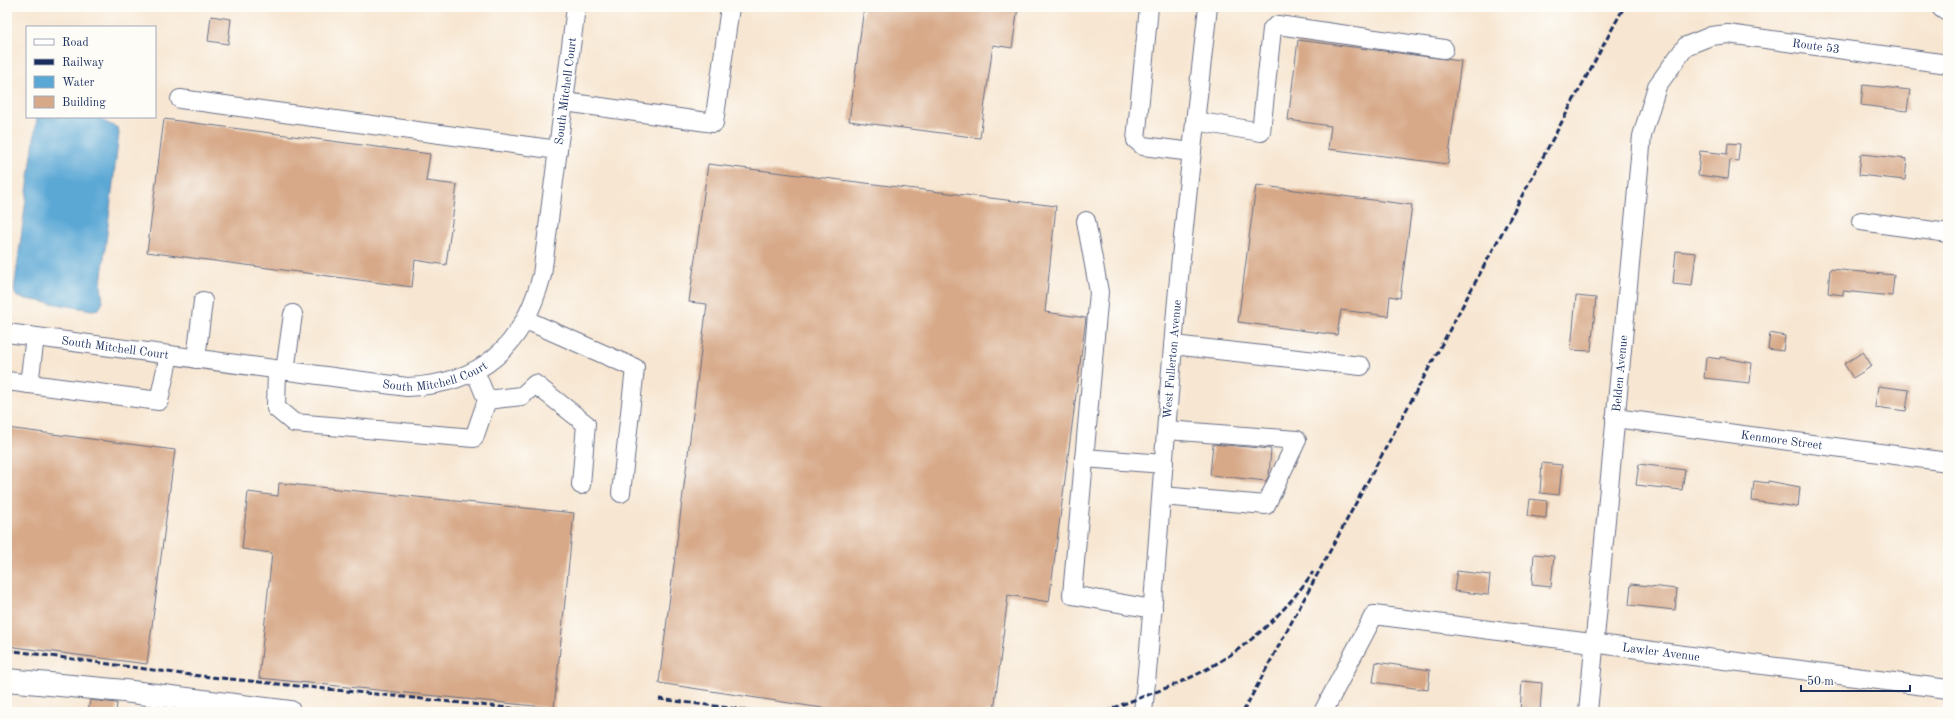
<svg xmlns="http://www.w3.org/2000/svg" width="1955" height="719" viewBox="0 0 1955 719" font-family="'Old Standard TT',serif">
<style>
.water{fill:#5ca8d5;stroke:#3c6c9a}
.building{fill:#d7a988}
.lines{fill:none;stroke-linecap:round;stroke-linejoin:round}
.minor-casing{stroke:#686f86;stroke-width:20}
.major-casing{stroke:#686f86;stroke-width:24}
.highway-casing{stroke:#686f86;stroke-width:24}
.minor{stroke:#fff;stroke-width:18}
.major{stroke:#fff;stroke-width:22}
.highway{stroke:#fff;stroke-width:22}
.rail{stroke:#1b2f5e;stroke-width:3;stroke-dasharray:6 3;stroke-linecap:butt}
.labels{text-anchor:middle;stroke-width:4;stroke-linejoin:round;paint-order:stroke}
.street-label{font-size:12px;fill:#1b2f5e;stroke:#fdfcf7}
</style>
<rect width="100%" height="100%" fill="#fdfcf7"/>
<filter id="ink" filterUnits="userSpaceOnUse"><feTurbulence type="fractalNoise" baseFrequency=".025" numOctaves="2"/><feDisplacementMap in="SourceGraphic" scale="8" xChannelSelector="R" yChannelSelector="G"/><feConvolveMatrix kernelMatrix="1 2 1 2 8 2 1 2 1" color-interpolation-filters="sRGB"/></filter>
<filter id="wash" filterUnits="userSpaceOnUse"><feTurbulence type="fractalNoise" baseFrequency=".012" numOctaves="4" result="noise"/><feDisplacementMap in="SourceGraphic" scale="16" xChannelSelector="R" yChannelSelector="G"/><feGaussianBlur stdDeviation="0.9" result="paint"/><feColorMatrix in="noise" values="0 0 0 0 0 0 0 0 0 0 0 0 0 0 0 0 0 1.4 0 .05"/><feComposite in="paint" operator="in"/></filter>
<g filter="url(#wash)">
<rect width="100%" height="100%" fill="#f7e6d1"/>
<path class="water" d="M37,117H99L103,121L118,128L119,133L101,284L103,302L99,309L92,310L21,298L16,296L14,290Z"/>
<g id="blocks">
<g class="building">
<path d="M864,7H1018L1012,48L993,45L980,138L849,121Z"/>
<path d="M211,16L231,19L228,44L208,41Z"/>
<path d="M1298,40L1461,61L1448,164L1328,149L1331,126L1288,120Z"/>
<path d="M1863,85L1910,90L1907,111L1861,105Z"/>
<path d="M164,119L430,154L426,181L457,185L446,265L415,260L412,287L147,252Z"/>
<path d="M1728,143L1740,144L1738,161L1730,160L1728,179L1698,175L1700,151L1727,154Z"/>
<path d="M1861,154L1907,159L1905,180L1859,175Z"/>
<path d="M708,164L1056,206L1045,312L1086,318L1049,602L1008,595L994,712H848L659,683L707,304L689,302Z"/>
<path d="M1256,185L1412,205L1400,298L1390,296L1388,316L1341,310L1337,335L1238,322Z"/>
<path d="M1676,251L1696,253L1692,286L1673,284Z"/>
<path d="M1830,269L1894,275L1892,296L1843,291V295L1828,293Z"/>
<path d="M1576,296L1596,298L1591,351L1571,350Z"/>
<path d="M1770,333L1785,336L1783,351L1768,349Z"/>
<path d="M1863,352L1872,366L1853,378L1844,364Z"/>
<path d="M1706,357L1720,359V357L1752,363L1750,383L1704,378Z"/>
<path d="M1878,386L1909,390L1906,411L1875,407Z"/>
<path d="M7,428L175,450L147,664L7,646Z"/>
<path d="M1213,444L1271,449L1269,475L1266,481L1210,475Z"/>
<path d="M1542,463L1562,465L1559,495L1540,493Z"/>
<path d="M1639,464L1685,470L1682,490L1636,485Z"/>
<path d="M1754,481L1768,483V481L1800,487L1798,507L1752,501Z"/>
<path d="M279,483L574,513L554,708L259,678L272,553L242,549L248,492L278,496Z"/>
<path d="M1530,499L1547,501L1546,518L1528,516Z"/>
<path d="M1534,554L1554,556L1551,587L1532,585Z"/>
<path d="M1457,571L1490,575L1488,595L1454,591Z"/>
<path d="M1631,584L1677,589L1675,610L1629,605Z"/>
<path d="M1376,662L1430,670L1428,690L1373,682Z"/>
<path d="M1522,681L1542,683L1540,712H1520Z"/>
<path d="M90,700L117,703L116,712H88Z"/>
</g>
</g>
</g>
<g filter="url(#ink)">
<use href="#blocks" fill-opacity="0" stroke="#686f86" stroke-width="1"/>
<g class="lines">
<defs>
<g id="minor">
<path d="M1149,7L1136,140L1143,146L1192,152"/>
<path d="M180,99L558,150"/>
<path d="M565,102L714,123L730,7"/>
<path d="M1195,121L1261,132L1272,29L1278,25L1444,49"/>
<path d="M1086,221L1099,292L1072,595L1153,609"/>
<path d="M1861,221L1948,233"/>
<path d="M526,320L635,368L621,493"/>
<path id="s1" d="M7,333L407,387C482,384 523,347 542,275L576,7"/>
<path d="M1173,345L1361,366"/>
<path d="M196,359L203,301"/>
<path d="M277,370L276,408L294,423L474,438L487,400"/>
<path d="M285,371L293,314"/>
<path d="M475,371L487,400L522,396L535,384L586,424L581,485"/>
<path d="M7,381L159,401L169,355"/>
<path d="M29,384L35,337"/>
<path id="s2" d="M1615,418L1948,462"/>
<path d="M1084,458L1164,464"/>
<path d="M1162,496L1266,505L1297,440L1167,430"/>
<path id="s3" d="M1143,712C1156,590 1162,468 1173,347C1182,233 1195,120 1208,7"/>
<path id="s4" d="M1323,712L1374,615L1948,689"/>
<path id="s5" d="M1588,712L1642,136L1657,86L1686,46L1711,36L1728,34L1948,64"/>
</g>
<path id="major" d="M1943,7L1948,8"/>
<path id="highway" d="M7,680L124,691L290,712"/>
</defs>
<use href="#minor" class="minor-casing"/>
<use href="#major" class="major-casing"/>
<use href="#highway" class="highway-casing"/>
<use href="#minor" class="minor"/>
<use href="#major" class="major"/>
<use href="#highway" class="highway"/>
<g class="rail">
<path d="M7,650L182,674L548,712"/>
<path d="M659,699L762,712"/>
<path d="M1105,712C1128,701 1152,694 1176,684C1233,660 1278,623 1313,572"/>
<path d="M1243,712L1624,7"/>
</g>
</g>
</g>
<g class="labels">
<g class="street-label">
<text dy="4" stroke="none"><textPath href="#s5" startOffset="813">Route 53</textPath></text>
<text dy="4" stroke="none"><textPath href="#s1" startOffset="780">South Mitchell Court</textPath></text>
<text dy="4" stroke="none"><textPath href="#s1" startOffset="109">South Mitchell Court</textPath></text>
<text dy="4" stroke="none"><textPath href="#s3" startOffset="354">West Fullerton Avenue</textPath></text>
<text dy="4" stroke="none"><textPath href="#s1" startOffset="433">South Mitchell Court</textPath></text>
<text dy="4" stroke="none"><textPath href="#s5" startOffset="340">Belden Avenue</textPath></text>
<text dy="4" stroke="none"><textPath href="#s2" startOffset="168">Kenmore Street</textPath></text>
<text dy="4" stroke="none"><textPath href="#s4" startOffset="399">Lawler Avenue</textPath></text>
</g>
</g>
<rect width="1955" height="719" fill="none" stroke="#fdfcf7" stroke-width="24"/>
<rect x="26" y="26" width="130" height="92" fill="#fdfcf7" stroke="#a3aaba"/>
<rect x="34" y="39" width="20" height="6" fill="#ffffff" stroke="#a3aaba"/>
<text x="62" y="46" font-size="12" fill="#1b2f5e">Road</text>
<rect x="34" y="59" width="20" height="6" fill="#1b2f5e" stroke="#a3aaba"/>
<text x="62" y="66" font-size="12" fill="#1b2f5e">Railway</text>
<rect x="34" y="76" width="20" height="12" fill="#5ca8d5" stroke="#a3aaba"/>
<text x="62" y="86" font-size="12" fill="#1b2f5e">Water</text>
<rect x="34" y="96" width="20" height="12" fill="#d7a988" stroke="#a3aaba"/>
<text x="62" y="106" font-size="12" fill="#1b2f5e">Building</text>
<path d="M1801 685v6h109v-6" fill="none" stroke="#1b2f5e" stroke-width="2"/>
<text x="1807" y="685" font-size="12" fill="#1b2f5e" stroke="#fdfcf7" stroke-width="3" paint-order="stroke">50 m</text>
</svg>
